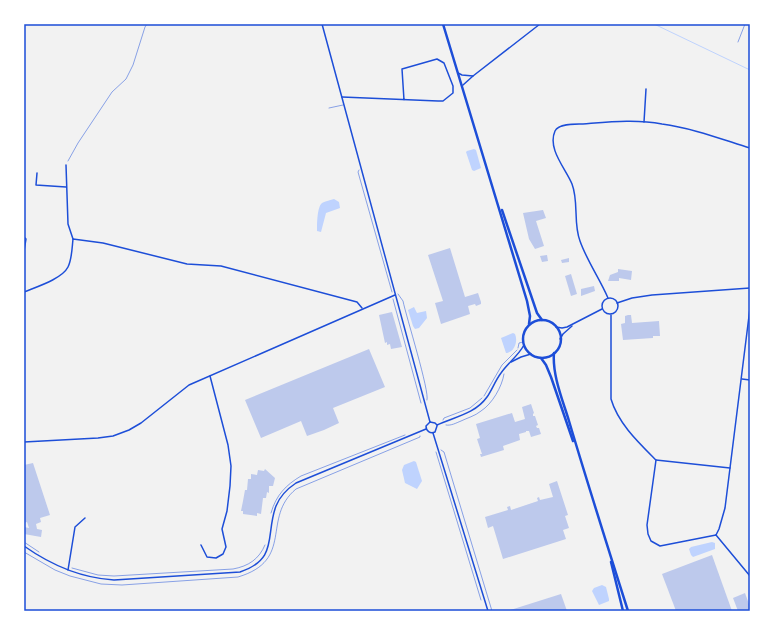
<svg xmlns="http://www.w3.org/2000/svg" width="774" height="635" viewBox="0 0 774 635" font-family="'DejaVu Sans',sans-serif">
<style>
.water{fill:#bfd3fe}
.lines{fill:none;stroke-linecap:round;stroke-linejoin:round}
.stream{stroke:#bfd3fe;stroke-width:1}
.building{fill:#bdc9ec}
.path{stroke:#1d4ed8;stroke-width:0.5}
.service{stroke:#1d4ed8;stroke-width:0.5}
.minor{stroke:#1d4ed8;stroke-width:1.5}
.primary{stroke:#1d4ed8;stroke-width:2.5}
.neatline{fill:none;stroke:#1d4ed8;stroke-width:1.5}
</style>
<rect width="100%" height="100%" fill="#f2f2f2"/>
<g class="water">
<path d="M474,149L476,150L481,168L474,171L472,170L466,152L467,151Z"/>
<path d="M334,199L339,202L340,208L326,213L321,232L317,231C317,225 317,207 322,203C325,201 331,200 334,199Z"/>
<path d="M414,307L417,313L426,311L427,318L419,328L415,329L413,326L408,310Z"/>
<path d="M513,333L515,334C518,341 515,351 507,353H506L501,338Z"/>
<path d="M414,461L416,462L422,481L417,489L405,483L402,470L404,465Z"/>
<path d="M712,542L715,543V549L693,557L691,555L689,549L691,547Z"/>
<path d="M602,585L606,587L609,599V601L599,605L592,591L594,588Z"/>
</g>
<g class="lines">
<path class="stream" d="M654,24L750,70"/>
</g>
<g class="building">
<path d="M543,210L546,218L536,221L544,246L535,249L529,239L523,213Z"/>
<path d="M450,248L465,297L478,293L481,302V304L476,306L475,304L468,306L470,314L441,324L435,303L443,301L428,255Z"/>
<path d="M547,255L548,261L542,262L540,256Z"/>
<path d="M569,258V262L562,263L561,260Z"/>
<path d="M618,269L632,271L631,280L619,278V281H608L610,275L618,272Z"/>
<path d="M571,274L577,294L571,296L565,276Z"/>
<path d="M594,286L595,291L581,296V289Z"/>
<path d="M392,312L402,347L391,349L390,344L387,345V342L385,343L379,315Z"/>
<path d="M628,315H631L632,323L659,321L660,336H653V338L623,340L621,324L625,323V316Z"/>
<path d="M369,349L385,387L333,408L339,423L324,430L307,436L301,421L261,438L245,400Z"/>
<path d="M531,404L534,413L533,414V416H535L538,425L536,426L537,428H539L541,434L531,437L529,431H526V432L519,434L520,440L503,446L504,450L481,457L480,454H482L477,439L480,438L476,424L512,413L515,422L525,419L522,407Z"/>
<path d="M33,463L50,515L40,518L41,522L36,524L37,529L42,530L41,537L24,534V527L29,528L27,522L24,523V465Z"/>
<path d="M265,469L275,478L273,486H269V493L267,492L266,498H263L261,514L257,513V516L243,514V511H241L243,501L245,490H247L248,479H251V474L257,475L258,470L264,471Z"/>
<path d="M557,481L568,515L565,516L569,528L563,530L566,539L503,559L493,526L488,528L485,517L508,510L507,507L510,506L511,510L538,501L537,498L539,497L540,500L553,497L549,484Z"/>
<path d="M712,555L732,611H676L662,574Z"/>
<path d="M745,593L750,607V611H738L733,598Z"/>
<path d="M561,594L567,611H507Z"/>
</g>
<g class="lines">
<g class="path">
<path d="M68,161L78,143L112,92L126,79L133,65L145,27L147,24"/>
<path d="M359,170L358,172L392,292"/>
<path d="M398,294L403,301C406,316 430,392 427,400"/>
<path d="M393,299L421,403"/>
<path d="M518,348L519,343L523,342"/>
<path d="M484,396L502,365L517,350"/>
<path d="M443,420L444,418L470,408L482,398"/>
<path d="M446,425C451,426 456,423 461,421C467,418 475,416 481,411C492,404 502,387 504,374"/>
<path d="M441,450L444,452L492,611"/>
<path d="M436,452L481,600"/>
<path d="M271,513C276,495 286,485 301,476L405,435"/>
<path d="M24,542L39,552"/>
<path d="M24,552L55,570L70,576L101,584L122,585L238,577C295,560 261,518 296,489L420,437V436"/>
<path d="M72,568L98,575L114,576L233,569C249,566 259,559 265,545"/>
</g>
<g class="service">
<path d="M738,42L745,24"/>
<path d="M329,108L343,105"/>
</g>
<g class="minor">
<path d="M322,24L430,422"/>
<path d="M458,73L462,75L473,76"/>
<path d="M463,85L473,76L540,24"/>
<path d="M342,97L438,101H443L453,93V86L444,63L437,59L402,69L404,100"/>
<path d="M644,122L646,89"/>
<path d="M66,165L68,224L73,239"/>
<path d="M37,173L36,185L66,187"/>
<path d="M24,237L26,239L24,251"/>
<path d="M24,292C36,287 62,279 68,267C72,259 72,248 73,239L103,243L187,264L221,266L357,302L362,308"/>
<circle cx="610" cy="306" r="8"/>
<path d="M608,298C600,279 587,261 580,241C573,223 579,202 572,184C566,169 547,149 555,131C559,123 576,124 583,124C609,122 636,119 662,124C692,128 721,139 750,148"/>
<path d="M617,303L632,298L652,295L750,288"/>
<path d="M611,315V399C618,423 638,442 656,460L647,525L648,534L651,541L660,546L716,535"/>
<path d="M556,327L562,328L567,327L602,309"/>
<path d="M560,339L563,334L572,326"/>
<path d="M511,362L521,357L531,354"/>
<path d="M742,379L750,380"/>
<path d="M430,422L426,426C426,431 430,434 435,432L437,426"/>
<path d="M430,422L435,423L437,425"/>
<path d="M437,425C454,417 475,414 487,397C492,390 495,381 501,373C508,363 518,356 524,345"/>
<path d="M433,433L488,611"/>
<path d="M24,442L98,438L113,436L129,430L141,423L189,385L395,295"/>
<path d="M656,460L730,468"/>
<path d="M716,535L719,529L725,508L750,308"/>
<path d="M716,535L750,576"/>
<path d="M201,545L207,557L216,558L223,554L226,547L222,529L227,511L230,486L231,466L228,445L210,376"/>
<path d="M24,546C51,565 81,578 114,580L240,572C279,559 265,535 276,506C280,496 287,489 296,483L426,429"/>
<path d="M68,570L75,527L85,518"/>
</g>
<g class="primary">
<path d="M443,24L527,301L530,316L529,324"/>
<path d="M502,210L537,313L542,320"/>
<circle cx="542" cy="339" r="19"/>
<path d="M554,353C552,375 563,401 569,421C588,485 608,548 628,611"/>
<path d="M541,358L546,365L551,377L573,441"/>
<path d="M611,562L623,611"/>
</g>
</g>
<rect width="774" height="635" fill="none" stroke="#ffffff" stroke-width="50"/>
<rect x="25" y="25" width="724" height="585" class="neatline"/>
</svg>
